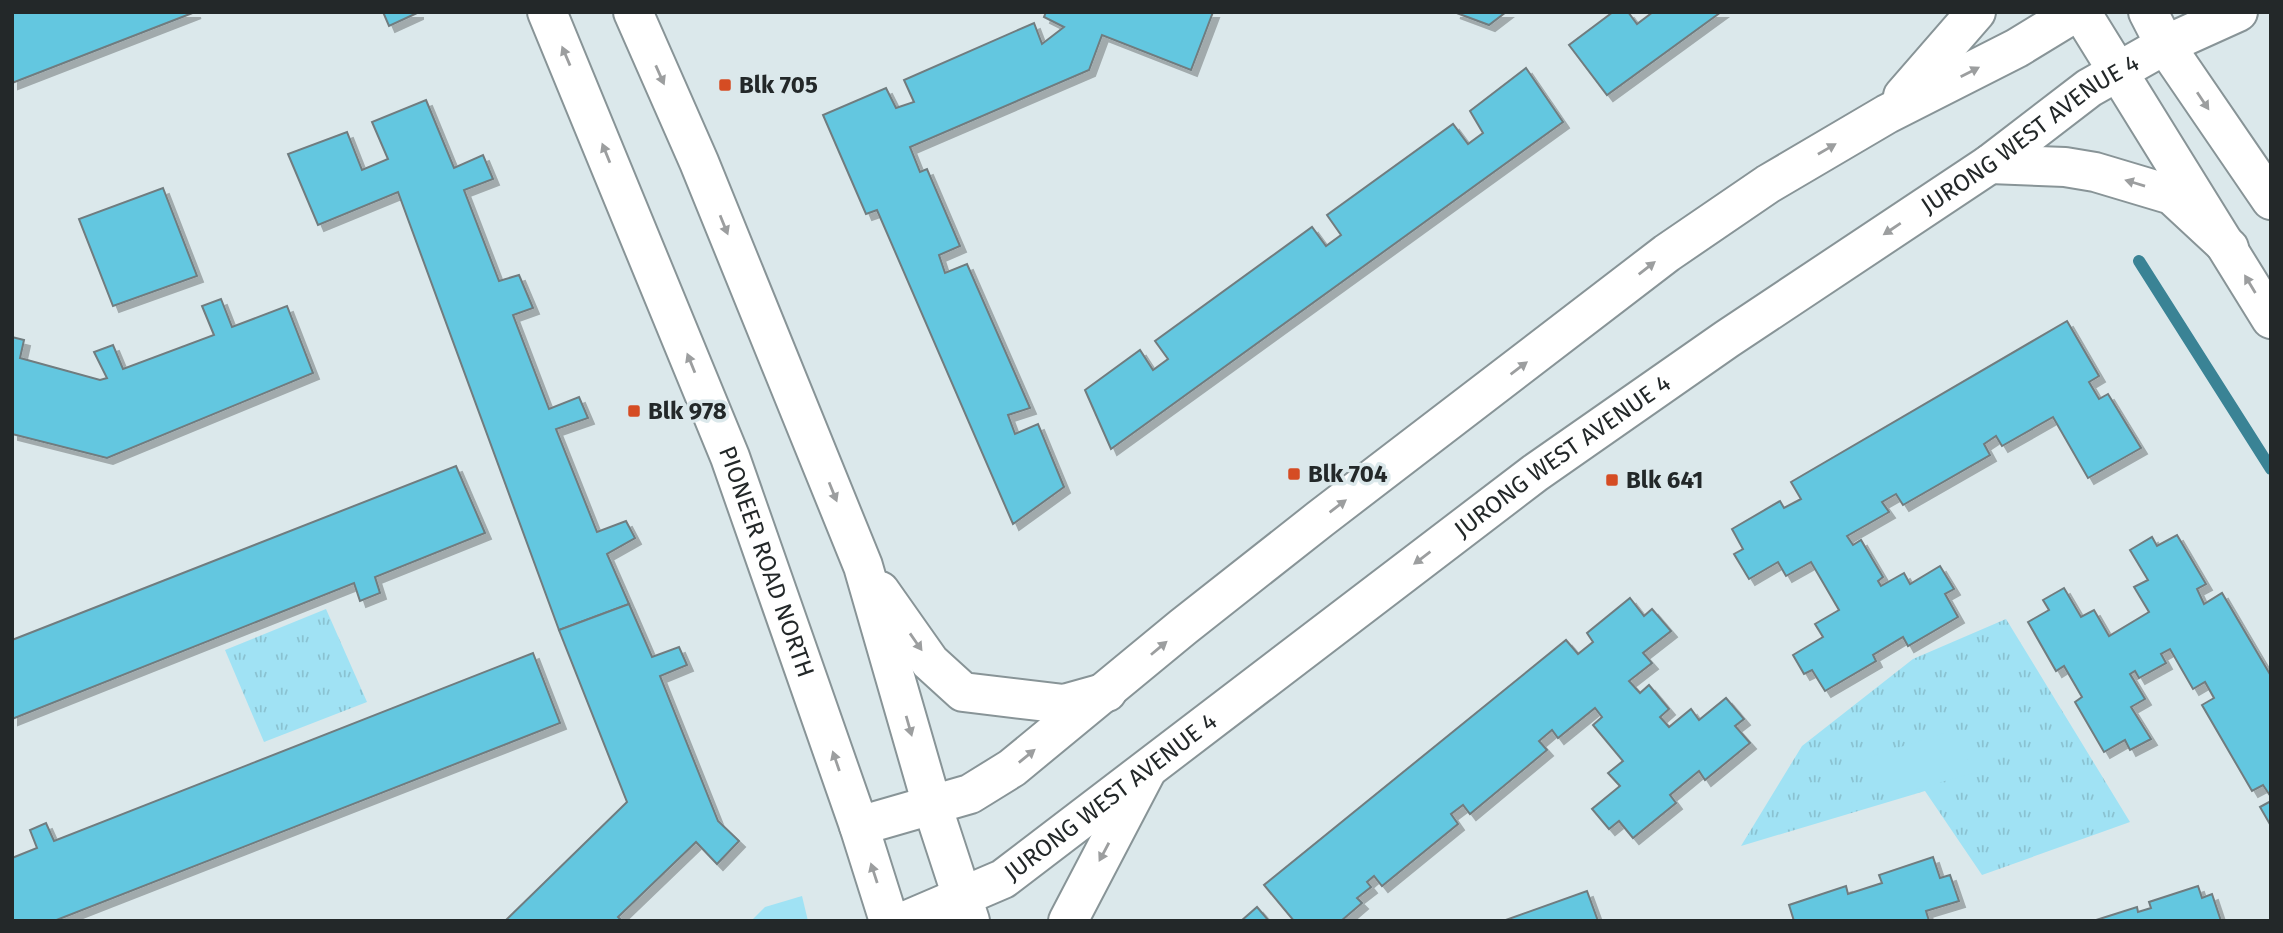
<svg xmlns="http://www.w3.org/2000/svg" width="2283" height="933" viewBox="0 0 2283 933" font-family="'Fira Sans',sans-serif">
<style>
.grass{fill:url(#grass-tufts)}
.pitch{fill:#a0e2f4}
.lines{fill:none;stroke-linecap:round;stroke-linejoin:round}
.stream{stroke:#3a8395;stroke-width:12}
.building{fill:#64c7e0;stroke:#707c7f;stroke-width:2;filter:url(#shadow)}
.tertiary-casing{stroke:#889497;stroke-width:42}
.secondary-casing{stroke:#889497;stroke-width:42}
.primary-casing{stroke:#889497;stroke-width:42}
.tertiary{stroke:#fff;stroke-width:38}
.secondary{stroke:#fff;stroke-width:38}
.primary{stroke:#fff;stroke-width:38}
.oneway{fill:#9c9e9f}
.poi-dot{fill:#d54c23;stroke:#dbe8eb;stroke-width:2.5}
.labels{text-anchor:middle;stroke-width:7;stroke-linejoin:round;paint-order:stroke}
.poi-label{font-size:24px;font-weight:bold;fill:#232829;stroke:#dbe8eb;text-anchor:start}
.street-label{font-size:24px;fill:#232829;stroke:#dbe8eb}
</style>
<defs>
<pattern id="grass-tufts" width="24" height="20" patternUnits="userSpaceOnUse" patternTransform="scale(1.75)"><rect width="24" height="20" fill="#a0e2f4"/><path d="M3 7l-1-3M5 7V3M7 7l1-3M15 17l-1-3M17 17v-4M19 17l1-3" fill="none" stroke="#8ac2d1"/></pattern>
<filter id="shadow"><feDropShadow dx="6" dy="6" stdDeviation="0" flood-color="#0004"/></filter>
</defs>
<rect width="100%" height="100%" fill="#dbe8eb"/>
<g class="grass">
<path d="M326,609L367,702L264,742L225,650Z"/>
<path d="M2006,619L2130,822L1982,875L1925,791L1741,846L1802,746L1913,659Z"/>
</g>
<g class="pitch">
<path d="M1957,729L1973,773L1885,798L1869,757Z"/>
<path d="M802,896L808,921H751L765,907Z"/>
</g>
<g class="lines">
<path class="stream" d="M2139,261L2271,469"/>
</g>
<g class="building">
<path d="M12,12H195L12,83Z"/>
<path d="M383,12H417V13L389,26Z"/>
<path d="M1046,12H1213L1191,70L1102,35L1089,70L910,147L920,172L927,169L960,246L939,255L945,273L967,264L1030,408L1008,415L1015,434L1038,424L1064,487L1013,524L877,210L866,214L823,115L886,88L896,108L914,102L904,80L1034,23L1042,44L1064,27L1044,17Z"/>
<path d="M1454,12H1506L1489,25Z"/>
<path d="M1613,12H1628L1637,24L1653,12H1721L1607,95L1569,45Z"/>
<path d="M1526,68L1563,122L1111,449L1085,390L1140,350L1153,370L1168,359L1155,341L1312,227L1326,246L1341,235L1327,215L1453,124L1468,144L1483,133L1470,111Z"/>
<path d="M426,100L454,168L483,155L493,179L464,190L499,281L519,275L533,308L513,315L549,409L579,397L588,418L556,429L597,532L626,521L635,538L607,554L629,604L559,630L398,192L318,225L288,154L347,132L362,170L388,159L372,122Z"/>
<path d="M163,188L197,276L113,306L79,219Z"/>
<path d="M221,299L232,327L287,306L313,373L107,458L12,434V337L24,340L20,358L100,380L107,378L94,352L113,345L123,369L214,335L202,306Z"/>
<path d="M2067,321L2099,376L2089,382L2099,399L2108,394L2141,448L2088,478L2053,417L2002,446L1996,436L1984,444L1990,455L1903,505L1896,494L1882,502L1889,512L1847,536L1853,545L1861,540L1883,577L1878,581L1881,586L1904,573L1910,584L1940,566L1954,589L1945,594L1958,617L1908,646L1903,637L1873,655L1876,661L1825,691L1812,670L1804,674L1793,655L1823,637L1815,624L1839,610L1811,562L1786,576L1778,562L1749,579L1734,554L1743,549L1732,529L1780,501L1784,508L1801,499L1791,482Z"/>
<path d="M456,466L485,533L375,577L380,593L360,601L354,583L12,719V640Z"/>
<path d="M2177,535L2206,584L2197,589L2204,604L2222,593L2271,676V797L2263,785L2252,791L2202,705L2214,698L2205,682L2193,689L2170,649L2161,654L2166,663L2139,678L2135,671L2130,674L2145,699L2131,707L2151,739L2130,750L2125,740L2104,752L2075,702L2082,697L2064,666L2056,671L2028,622L2049,610L2043,600L2064,588L2081,617L2094,610L2109,636L2149,612L2134,587L2148,580L2130,550L2152,537L2157,546Z"/>
<path d="M1630,598L1644,616L1652,609L1671,631L1643,653L1652,663L1629,681L1640,693L1649,685L1669,709L1660,717L1669,727L1691,709L1699,720L1726,698L1744,719L1735,726L1750,743L1705,780L1699,771L1670,795L1676,803L1633,838L1619,821L1609,829L1592,809L1620,786L1608,773L1623,761L1593,725L1602,717L1595,708L1558,738L1552,730L1539,741L1547,750L1470,814L1463,805L1451,814L1458,824L1382,886L1374,876L1367,882L1371,887L1357,898L1362,903L1341,921H1294L1264,885L1566,640L1578,654L1593,642L1587,633Z"/>
<path d="M629,604L652,657L679,647L687,665L660,676L718,821L739,841L717,864L696,842L618,917L622,921H505L627,802L559,630Z"/>
<path d="M533,653L560,723L54,921H12V858L37,848L30,830L46,823L54,841Z"/>
<path d="M2271,801V826L2260,807Z"/>
<path d="M1933,857L1940,878L1950,875L1959,901L1926,911L1929,921H1794L1789,905L1846,886L1848,894L1882,883L1879,875Z"/>
<path d="M2198,886L2202,898L2212,894L2221,921H2093L2137,907L2138,912L2151,908L2149,902Z"/>
<path d="M1587,891L1598,921H1503Z"/>
<path d="M1257,907L1269,921H1241Z"/>
</g>
<g class="lines">
<defs>
<g id="tertiary">
<path d="M2081,12L2271,319"/>
<path d="M2148,12L2165,45L2271,200"/>
</g>
<g id="secondary">
<path d="M1903,96L1976,12"/>
<path d="M1990,164L2065,167L2095,172L2172,195L2229,248"/>
<path d="M859,826L970,794L1012,768L1183,627L1320,519L1667,253L1768,184L1887,114L2017,48L2076,12"/>
<path id="s1" d="M905,921L1003,879L1535,473L1727,339L1990,164L2089,88L2165,45L2238,12"/>
</g>
<g id="primary">
<path id="s2" d="M547,12L730,457L859,826L889,921"/>
<path d="M633,12L699,162L863,566L932,805L970,921"/>
<path d="M880,591L930,662L963,692L1064,704L1107,692"/>
<path d="M1068,921L1147,770"/>
</g>
</defs>
<use href="#tertiary" class="tertiary-casing"/>
<use href="#secondary" class="secondary-casing"/>
<use href="#primary" class="primary-casing"/>
<use href="#tertiary" class="tertiary"/>
<use href="#secondary" class="secondary"/>
<use href="#primary" class="primary"/>
</g>
<defs><path id="oneway-solid" d="M-6-.8H1V-3.2L6.5 0L1 3.2V.8H-6Z" transform="scale(1.75)"/></defs>
<g class="oneway">
<use href="#oneway-solid" transform="translate(566 56) rotate(-113)"/>
<use href="#oneway-solid" transform="translate(1970 72) rotate(-27)"/>
<use href="#oneway-solid" transform="translate(660 75) rotate(66)"/>
<use href="#oneway-solid" transform="translate(2203 101) rotate(56)"/>
<use href="#oneway-solid" transform="translate(1827 149) rotate(-30)"/>
<use href="#oneway-solid" transform="translate(606 153) rotate(-112)"/>
<use href="#oneway-solid" transform="translate(2135 183) rotate(-163)"/>
<use href="#oneway-solid" transform="translate(724 225) rotate(68)"/>
<use href="#oneway-solid" transform="translate(1892 229) rotate(146)"/>
<use href="#oneway-solid" transform="translate(1647 268) rotate(-38)"/>
<use href="#oneway-solid" transform="translate(2250 284) rotate(-121)"/>
<use href="#oneway-solid" transform="translate(691 363) rotate(-112)"/>
<use href="#oneway-solid" transform="translate(1519 368) rotate(-37)"/>
<use href="#oneway-solid" transform="translate(833 492) rotate(68)"/>
<use href="#oneway-solid" transform="translate(1338 506) rotate(-37)"/>
<use href="#oneway-solid" transform="translate(1422 558) rotate(143)"/>
<use href="#oneway-solid" transform="translate(916 642) rotate(55)"/>
<use href="#oneway-solid" transform="translate(1159 648) rotate(-40)"/>
<use href="#oneway-solid" transform="translate(909 726) rotate(74)"/>
<use href="#oneway-solid" transform="translate(1027 756) rotate(-39)"/>
<use href="#oneway-solid" transform="translate(836 761) rotate(-109)"/>
<use href="#oneway-solid" transform="translate(1104 852) rotate(118)"/>
<use href="#oneway-solid" transform="translate(874 873) rotate(-108)"/>
</g>
<g class="poi-dot">
<rect x="718" y="78" width="14" height="14" rx="3.5"/>
<rect x="627" y="404" width="14" height="14" rx="3.5"/>
<rect x="1287" y="467" width="14" height="14" rx="3.5"/>
<rect x="1605" y="473" width="14" height="14" rx="3.5"/>
</g>
<g class="labels">
<g class="poi-label">
<text x="739" y="93">Blk 705</text>
<text x="648" y="419">Blk 978</text>
<text x="1308" y="482">Blk 704</text>
<text x="1626" y="488">Blk 641</text>
</g>
<g class="street-label">
<text dy="8" stroke="none"><textPath href="#s1" startOffset="1376">JURONG WEST AVENUE 4</textPath></text>
<text dy="8" stroke="none"><textPath href="#s1" startOffset="808">JURONG WEST AVENUE 4</textPath></text>
<text dy="8" stroke="none"><textPath href="#s2" startOffset="592">PIONEER ROAD NORTH</textPath></text>
<text dy="8" stroke="none"><textPath href="#s1" startOffset="242">JURONG WEST AVENUE 4</textPath></text>
</g>
</g>
<rect width="2283" height="933" fill="none" stroke="#232829" stroke-width="28"/>
</svg>
